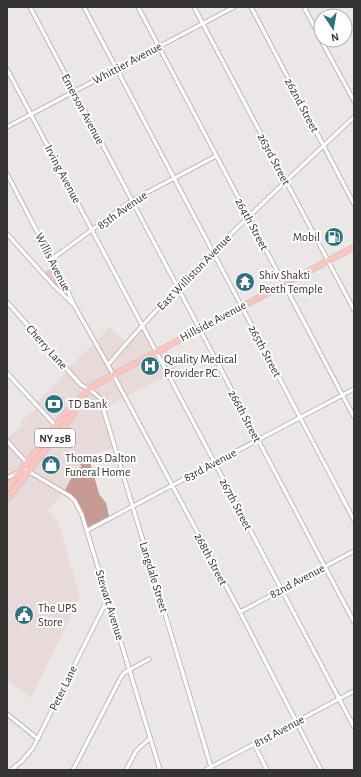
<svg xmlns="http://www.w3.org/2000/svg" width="361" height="777" viewBox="0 0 361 777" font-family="'Alegreya Sans',sans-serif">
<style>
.built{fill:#e8dad8}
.green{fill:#e8c9c5}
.forest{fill:#c79a94}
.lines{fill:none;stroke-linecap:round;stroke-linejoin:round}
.street-casing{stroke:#b1acab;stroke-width:5}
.primary-casing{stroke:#c6c6c6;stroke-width:7}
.street{stroke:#fff;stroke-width:3.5}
.primary{stroke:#fcc4be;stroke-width:5.5}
.labels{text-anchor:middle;stroke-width:4;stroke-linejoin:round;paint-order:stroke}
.shield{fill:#fff;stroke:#727070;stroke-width:1}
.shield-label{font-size:11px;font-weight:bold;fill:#353333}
.street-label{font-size:12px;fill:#353333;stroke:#fff}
.poi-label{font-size:12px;fill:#353333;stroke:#fff;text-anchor:start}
</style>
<rect width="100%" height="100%" fill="#ebe7e6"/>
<path class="built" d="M142,326L156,352L165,347L177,368L167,373L168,375L103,409L114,448L80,458L86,464L48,511L58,521L80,597L31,698L7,679V499L73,414L76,404L20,471L7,478V439L23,425L20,422L38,407L35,404L68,371L67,369L96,342L109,327L127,343Z"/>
<path class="green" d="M54,265L68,297L44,273Z"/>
<path class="forest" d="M79,458L90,462L98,490L99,494L106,503L109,516L88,527L80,506L65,490L74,473L81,467Z"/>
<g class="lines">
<defs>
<g id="street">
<path d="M30,7L354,622"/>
<path d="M84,7L354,520"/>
<path d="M138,7L354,417"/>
<path d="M194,7L354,310"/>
<path d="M251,7L354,204"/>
<path d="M304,7L321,39"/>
<path d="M321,40L354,101"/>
<path d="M7,69L354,727"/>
<path d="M7,127L234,7"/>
<path d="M7,174L66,287L74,305L108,365L240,612L321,770"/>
<path d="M7,234L54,286L72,303"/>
<path d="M52,259L131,201L216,156"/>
<path d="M7,302L81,385L89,389L100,398L212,770"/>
<path d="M108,365C183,276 269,197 354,117"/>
<path d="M7,373L55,425"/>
<path d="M7,441L27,463"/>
<path d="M23,468L70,496L75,501L82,515L160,770"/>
<path d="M7,478L17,473"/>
<path d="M88,530L354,389"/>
<path d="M240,612L354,551"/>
<path d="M7,714L38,739"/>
<path d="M254,744L267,770"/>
<path d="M11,770L21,762L33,748L107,600"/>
<path d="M73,770L121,677L124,673L149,659"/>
<path d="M126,770L136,751L150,738"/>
<path d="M205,770L354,691"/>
</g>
<g id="primary">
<path d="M7,488L67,412L77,403L89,389L102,381L354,247"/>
<path d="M7,499L73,414L77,403"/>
</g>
</defs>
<use href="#street" class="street-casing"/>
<use href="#primary" class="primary-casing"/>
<use href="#street" class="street"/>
<use href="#primary" class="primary"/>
</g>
<defs>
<symbol id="fuel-disc" viewBox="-11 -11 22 22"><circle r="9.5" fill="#2d7280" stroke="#fff"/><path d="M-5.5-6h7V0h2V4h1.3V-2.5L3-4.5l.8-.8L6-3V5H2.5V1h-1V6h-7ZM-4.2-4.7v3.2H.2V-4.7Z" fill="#fff"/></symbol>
<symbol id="temple-disc" viewBox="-11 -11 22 22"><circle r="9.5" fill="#2d7280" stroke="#fff"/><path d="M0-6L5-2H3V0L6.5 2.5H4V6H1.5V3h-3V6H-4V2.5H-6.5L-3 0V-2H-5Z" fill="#fff"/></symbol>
<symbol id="hospital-disc" viewBox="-11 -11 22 22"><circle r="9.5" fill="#2d7280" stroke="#fff"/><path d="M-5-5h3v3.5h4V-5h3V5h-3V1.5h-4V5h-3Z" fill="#fff"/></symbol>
<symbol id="bank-disc" viewBox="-11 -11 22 22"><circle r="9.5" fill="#2d7280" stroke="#fff"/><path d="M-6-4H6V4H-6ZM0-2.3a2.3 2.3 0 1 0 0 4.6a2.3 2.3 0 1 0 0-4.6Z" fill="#fff"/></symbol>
<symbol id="shop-disc" viewBox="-11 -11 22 22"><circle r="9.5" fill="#2d7280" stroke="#fff"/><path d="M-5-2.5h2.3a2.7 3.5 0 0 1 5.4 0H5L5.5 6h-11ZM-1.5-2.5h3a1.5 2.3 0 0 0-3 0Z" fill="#fff"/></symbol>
<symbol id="civic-disc" viewBox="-11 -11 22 22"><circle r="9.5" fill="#2d7280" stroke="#fff"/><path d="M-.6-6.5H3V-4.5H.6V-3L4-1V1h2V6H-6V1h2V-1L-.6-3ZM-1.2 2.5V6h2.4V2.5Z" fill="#fff"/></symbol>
</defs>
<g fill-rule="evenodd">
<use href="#fuel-disc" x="323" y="226" width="22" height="22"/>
<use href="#temple-disc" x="234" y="271" width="22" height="22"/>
<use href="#hospital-disc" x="139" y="355" width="22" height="22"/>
<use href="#bank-disc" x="43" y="393" width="22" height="22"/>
<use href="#shop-disc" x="40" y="454" width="22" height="22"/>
<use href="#civic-disc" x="13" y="604" width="22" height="22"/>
</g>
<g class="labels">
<rect class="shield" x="35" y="429" width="40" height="18" rx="3"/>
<g class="shield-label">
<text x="55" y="442">NY 25B</text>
</g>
<g class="street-label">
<text transform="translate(127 63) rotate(-28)" y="4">Whittier Avenue</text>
<text transform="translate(302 105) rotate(62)" y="4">262nd Street</text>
<text transform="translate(83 109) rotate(62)" y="4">Emerson Avenue</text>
<text transform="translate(274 159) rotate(62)" y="4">263rd Street</text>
<text transform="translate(63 174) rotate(62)" y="4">Irving Avenue</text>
<text transform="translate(122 210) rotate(-35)" y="4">85th Avenue</text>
<text transform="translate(252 224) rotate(62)" y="4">264th Street</text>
<text transform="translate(53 262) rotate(63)" y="4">Willis Avenue</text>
<text transform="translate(194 272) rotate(-46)" y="4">East Williston Avenue</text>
<text transform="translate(213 321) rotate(-28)" y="4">Hillside Avenue</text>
<text transform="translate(47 347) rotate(48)" y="4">Cherry Lane</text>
<text transform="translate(265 351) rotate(62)" y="4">265th Street</text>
<text transform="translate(245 416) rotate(62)" y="4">266th Street</text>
<text transform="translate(210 465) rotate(-28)" y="4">83rd Avenue</text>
<text transform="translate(236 504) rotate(62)" y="4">267th Street</text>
<text transform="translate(211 559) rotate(62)" y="4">268th Street</text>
<text transform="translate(154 577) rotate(73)" y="4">Langdale Street</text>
<text transform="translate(297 581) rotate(-28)" y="4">82nd Avenue</text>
<text transform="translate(110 605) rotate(73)" y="4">Stewart Avenue</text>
<text transform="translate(63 688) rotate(-64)" y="4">Peter Lane</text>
<text transform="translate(279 731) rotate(-28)" y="4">81st Avenue</text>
</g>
<g class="poi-label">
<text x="320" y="241" text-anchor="end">Mobil</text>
<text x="259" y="279">Shiv Shakti<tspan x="259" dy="14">Peeth Temple</tspan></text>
<text x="164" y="363">Quality Medical<tspan x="164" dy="14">Provider P.C.</tspan></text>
<text x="68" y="408">TD Bank</text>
<text x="65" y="462">Thomas Dalton<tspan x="65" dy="14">Funeral Home</tspan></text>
<text x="38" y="612">The UPS<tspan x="38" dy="14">Store</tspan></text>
</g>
</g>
<rect width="361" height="777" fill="none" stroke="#353333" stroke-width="16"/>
<g transform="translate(333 28) rotate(168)"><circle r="19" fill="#ffffff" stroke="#aeadad"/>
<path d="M0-3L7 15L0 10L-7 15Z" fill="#2d7280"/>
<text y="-6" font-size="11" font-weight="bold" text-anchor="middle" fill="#353333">N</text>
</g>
</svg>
